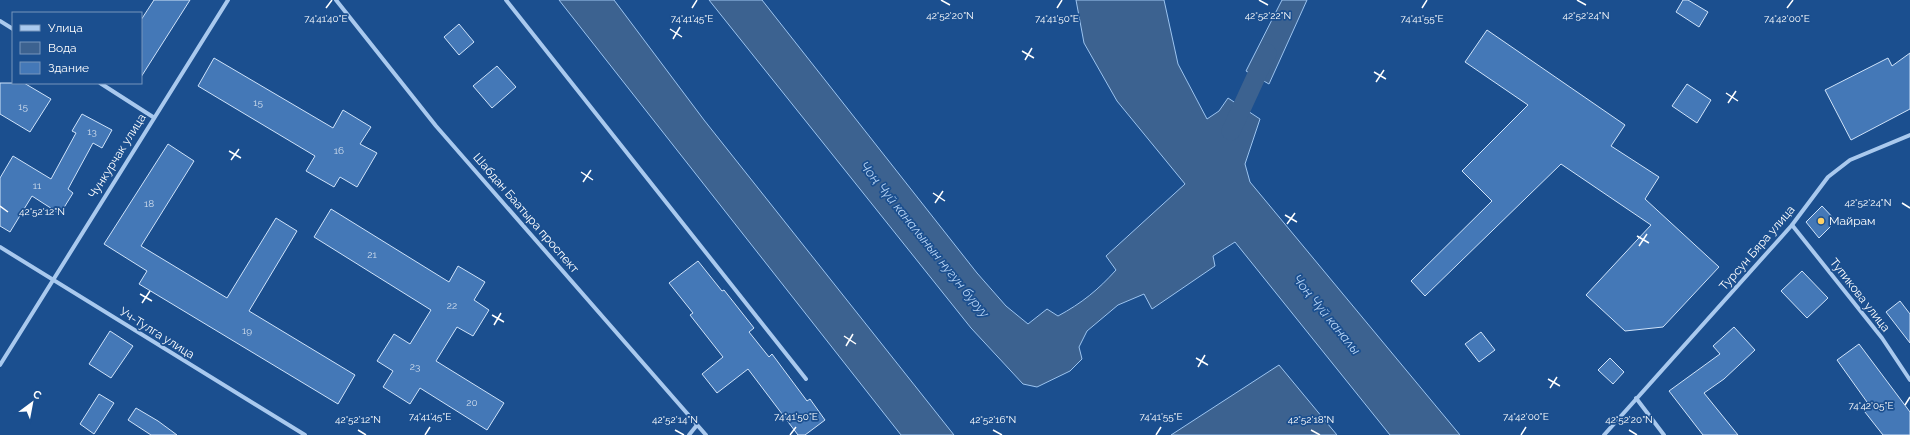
<svg xmlns="http://www.w3.org/2000/svg" width="1910" height="435" viewBox="0 0 1910 435" font-family="Raleway,sans-serif">
<style>
.water{fill:#3c6290;stroke:#9cc4f0}
.lines{fill:none;stroke-linecap:round;stroke-linejoin:round}
.canal{stroke:#3c6290;stroke-width:19}
.building{fill:#4478b7;stroke:#cfe3fa}
.street{stroke:#a9c9ee;stroke-width:4}
.ticks{fill:none;stroke:#fff;stroke-width:1.5}
.poi-dot{fill:#ffd166;stroke:#1b4f8f;stroke-width:1.5}
.labels{text-anchor:middle;stroke-width:3.5;stroke-linejoin:round;paint-order:stroke}
.number-label{font-size:10px;fill:#d0dded}
.street-label{font-size:12px;fill:#fff;stroke:#1b4f8f}
.poi-label{font-size:12px;fill:#fff;stroke:#1b4f8f;text-anchor:start}
.water-label{font-size:13px;font-style:italic;fill:#b5d3f5;stroke:#1b4f8f}
.ticks-label{font-size:10px;text-anchor:middle;fill:#fff;stroke:#1b4f8f;stroke-width:3.5;stroke-linejoin:round;paint-order:stroke}
</style>
<rect width="100%" height="100%" fill="#1b4f8f"/>
<g class="water">
<path d="M559,0H614L704,120L954,435H901Z"/>
<path d="M709,0H762L977,273L1006,306L1028,324L1047,309L1058,316C1082,303 1098,290 1116,270L1106,256L1185,184L1117,101L1084,43L1076,0H1164L1178,64L1207,119L1219,111L1228,98L1260,119L1245,164L1250,182L1460,435H1390L1235,242L1213,256L1215,266L1152,309L1144,294L1118,305L1087,331L1079,347L1082,359L1070,371L1037,387L1023,384L971,328Z"/>
<path d="M1282,0H1307L1269,84L1246,71Z"/>
<path d="M1279,365L1337,435H1171Z"/>
</g>
<g class="lines">
<path class="canal" d="M1231,131L1267,53"/>
</g>
<g class="building">
<path d="M154,0H190L141,77V20Z"/>
<path d="M1683,0H1688L1708,12L1699,27L1676,12Z"/>
<path d="M459,24L474,42L459,55L444,37Z"/>
<path d="M1487,30L1625,125L1611,146L1659,177L1645,199L1719,267L1663,327L1625,331L1586,295L1651,225L1561,164L1425,296L1411,281L1492,201L1462,171L1528,105L1465,62Z"/>
<path d="M1910,53V109L1851,140L1825,90L1888,58L1892,66Z"/>
<path d="M214,58L333,128L343,110L371,127L360,144L377,153L357,187L340,177L334,187L306,171L315,156L198,86Z"/>
<path d="M497,66L516,87L492,108L473,86Z"/>
<path d="M0,83H24L51,99L30,132L0,114Z"/>
<path d="M1687,84L1711,100L1697,123L1672,106Z"/>
<path d="M82,114L112,130L102,148L93,143L68,189L73,193L60,214L32,196L10,232L0,226V178L13,156L51,179L76,133L72,131Z"/>
<path d="M168,144L194,161L141,246L227,298L276,218L297,231L249,311L355,375L338,404L139,284L147,271L104,244Z"/>
<path d="M1822,206L1836,221L1819,238L1806,222Z"/>
<path d="M331,209L449,282L458,266L485,282L474,300L489,310L473,336L457,327L436,361L504,403L487,430L420,388L410,404L383,387L393,371L377,361L394,334L410,344L431,310L314,237Z"/>
<path d="M698,261L722,291L724,290L754,328L749,332L769,357L772,354L807,401L810,399L825,420L805,435H798L748,369L717,393L702,374L723,357L690,315L693,313L669,283Z"/>
<path d="M1802,271L1828,298L1807,318L1781,291Z"/>
<path d="M1900,301L1910,314V343L1886,312Z"/>
<path d="M1734,327L1755,350L1724,379L1704,393L1738,435H1703L1669,391L1720,354L1713,346Z"/>
<path d="M110,331L133,346L111,378L89,364Z"/>
<path d="M1481,332L1495,350L1479,362L1465,344Z"/>
<path d="M1859,344L1910,412V435H1883L1861,407L1867,402L1837,360Z"/>
<path d="M1610,358L1624,372L1613,384L1598,370Z"/>
<path d="M99,394L114,403L94,434L80,424Z"/>
<path d="M136,408L158,421L177,435H151L128,420Z"/>
</g>
<g class="lines">
<g class="street">
<path d="M336,0L436,126L706,435"/>
<path d="M506,0L806,379"/>
<path d="M0,21L13,29"/>
<path d="M100,83L153,117"/>
<path d="M1792,225L1882,338L1910,380"/>
<path d="M0,247L305,435"/>
<path d="M0,365L228,0"/>
<path d="M1636,398L1664,435"/>
<path d="M689,435L697,425"/>
<path d="M1604,435L1792,225L1828,177L1850,160L1910,135"/>
</g>
</g>
<path class="ticks" d="M941,0L950,5M1259,0L1268,5M1577,0L1586,5M326,8L332,0M692,8L697,0M1057,8L1062,0M1422,8L1427,0M1787,8L1793,0M670,29L682,37M673,39L680,27M1022,51L1034,58M1025,60L1032,48M1374,72L1386,79M1376,82L1384,70M1726,93L1738,101M1728,103L1736,91M229,151L241,158M231,160L239,149M581,172L593,180M583,182L591,170M933,193L945,201M935,203L943,191M1902,203L1910,208M0,206L8,212M1285,215L1297,222M1287,224L1295,213M1637,236L1649,243M1639,246L1647,234M140,294L152,301M142,303L150,291M492,315L504,322M494,325L501,313M844,336L856,344M846,346L853,334M1196,358L1208,365M1198,367L1205,355M1548,379L1560,386M1550,388L1557,377M1905,405L1910,397M358,430L366,435M675,430L684,435M993,430L1002,435M1311,430L1320,435M1629,430L1637,435M425,435L430,427M790,435L796,427M1156,435L1161,427M1521,435L1526,427"/>
<circle class="poi-dot" cx="1821" cy="221" r="4"/>
<g class="labels">
<g class="number-label">
<text x="258" y="106">15</text>
<text x="23" y="110">15</text>
<text x="92" y="135">13</text>
<text x="339" y="154">16</text>
<text x="37" y="189">11</text>
<text x="149" y="207">18</text>
<text x="372" y="258">21</text>
<text x="452" y="309">22</text>
<text x="247" y="334">19</text>
<text x="415" y="370">23</text>
<text x="472" y="406">20</text>
</g>
<g class="street-label">
<text transform="translate(117 156) rotate(-58)" y="4">Чункурчак улица</text>
<text transform="translate(526 213) rotate(49)" y="4">Шабдан Баатыра проспект</text>
<text transform="translate(1757 248) rotate(-49)" y="4">Турсун Бяра улица</text>
<text transform="translate(1860 295) rotate(52)" y="4">Тупикова улица</text>
<text transform="translate(157 333) rotate(32)" y="4">Уч-Тулга улица</text>
</g>
<g class="poi-label">
<text x="1829" y="225">Майрам</text>
</g>
<g class="water-label">
<text transform="translate(925 239) rotate(51)" y="5">Чоң Чүй каналынын нугун буруу</text>
<text transform="translate(1327 314) rotate(51)" y="5">Чоң Чүй каналы</text>
</g>
</g>
<g class="ticks-label">
<text x="950" y="19">42°52'20"N</text>
<text x="1586" y="19">42°52'24"N</text>
<text x="1268" y="19">42°52'22"N</text>
<text x="326" y="22">74°41'40"E</text>
<text x="692" y="22">74°41'45"E</text>
<text x="1057" y="22">74°41'50"E</text>
<text x="1422" y="22">74°41'55"E</text>
<text x="1787" y="22">74°42'00"E</text>
<text x="1868" y="206">42°52'24"N</text>
<text x="42" y="215">42°52'12"N</text>
<text x="1871" y="409">74°42'05"E</text>
<text x="430" y="420">74°41'45"E</text>
<text x="796" y="420">74°41'50"E</text>
<text x="1161" y="420">74°41'55"E</text>
<text x="1526" y="420">74°42'00"E</text>
<text x="358" y="423">42°52'12"N</text>
<text x="675" y="423">42°52'14"N</text>
<text x="993" y="423">42°52'16"N</text>
<text x="1311" y="423">42°52'18"N</text>
<text x="1629" y="423">42°52'20"N</text>
</g>
<rect x="12" y="12" width="130" height="72" fill="#1b4f8f" stroke="#7695bc"/>
<rect x="20" y="25" width="20" height="6" fill="#a9c9ee" stroke="#7695bc"/>
<text x="48" y="32" font-size="12" fill="#ffffff">Улица</text>
<rect x="20" y="42" width="20" height="12" fill="#3c6290" stroke="#7695bc"/>
<text x="48" y="52" font-size="12" fill="#ffffff">Вода</text>
<rect x="20" y="62" width="20" height="12" fill="#4478b7" stroke="#7695bc"/>
<text x="48" y="72" font-size="12" fill="#ffffff">Здание</text>
<g transform="translate(32 403) rotate(32)" stroke="#1b4f8f" stroke-width="3" paint-order="stroke">
<path d="M0-3L7 15L0 10L-7 15Z" fill="#ffffff"/>
<text y="-6" font-size="11" font-weight="bold" text-anchor="middle" fill="#ffffff">С</text>
</g>
</svg>
